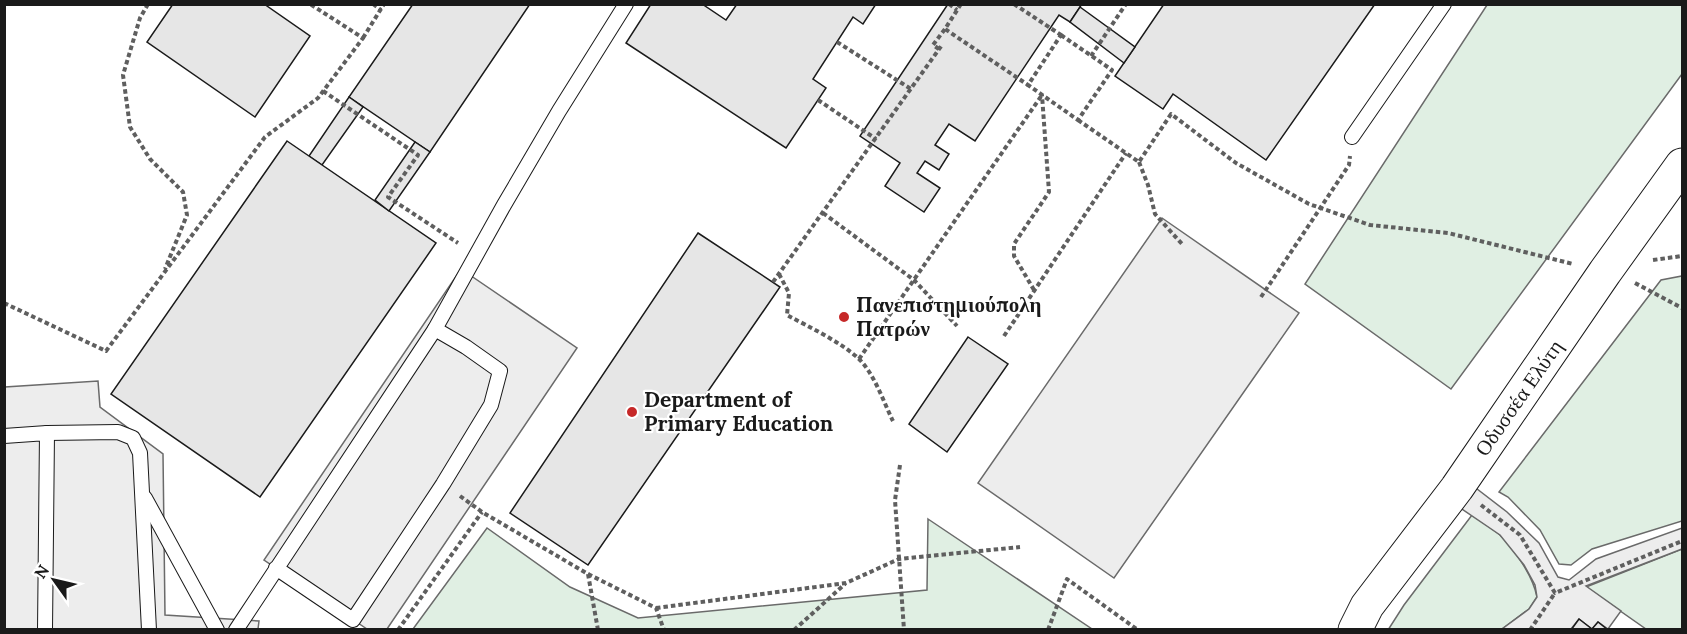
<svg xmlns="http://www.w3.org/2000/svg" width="1687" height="634" viewBox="0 0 1687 634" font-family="Lora,serif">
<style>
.green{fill:#e0efe3;stroke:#6a6a6a;stroke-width:1.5}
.parking{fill:#ededed;stroke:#6a6a6a;stroke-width:1.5}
.building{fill:#e6e6e6;stroke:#1a1a1a;stroke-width:1.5}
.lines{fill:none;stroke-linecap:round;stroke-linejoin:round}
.service-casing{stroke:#1a1a1a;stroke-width:16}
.tertiary-casing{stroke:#1a1a1a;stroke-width:35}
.path{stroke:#5f5f5f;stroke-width:4;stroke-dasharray:4.5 3;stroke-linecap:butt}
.service{stroke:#fff;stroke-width:14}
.tertiary{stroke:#fff;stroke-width:33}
.poi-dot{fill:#c62828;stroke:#fff;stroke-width:2}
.labels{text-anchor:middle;stroke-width:4.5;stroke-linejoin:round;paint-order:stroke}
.poi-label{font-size:21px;font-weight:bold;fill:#1a1a1a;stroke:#fff;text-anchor:start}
.street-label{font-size:21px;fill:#1a1a1a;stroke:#fff}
</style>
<rect width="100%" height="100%" fill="#fff"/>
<g class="green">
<path d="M1487,5H1682V74L1451,389L1305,284Z"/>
<path d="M1682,276V521L1592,549L1571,565L1559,564L1540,530L1508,497L1499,492L1661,280Z"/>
<path d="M1472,515C1481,521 1492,528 1500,535C1515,550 1533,576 1537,597L1529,609L1502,629L1388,630L1404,605Z"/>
<path d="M928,519L1092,629H413L487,528L570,587L638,618L927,590Z"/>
<path d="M1682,549V629H1646L1586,587Z"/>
</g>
<g class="parking">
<path d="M1162,218L1299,313L1114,578L978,483Z"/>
<path d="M461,269L577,348L387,629H367L264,560Z"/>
<path d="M98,381L100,407L163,454L165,615L259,621L258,629L5,630V387Z"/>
<path d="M1468,482L1507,512L1539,543L1558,577L1569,580L1596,559L1682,528V549L1586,586L1621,611L1608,629L1598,622L1592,629L1579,619L1571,629H1502L1529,609L1537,597L1535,585L1524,565L1500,535L1453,503Z"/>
</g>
<g class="building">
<path d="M173,4H264L310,36L255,117L147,42Z"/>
<path d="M413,4H530L430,152L349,97Z"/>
<path d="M651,4H702L726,20L737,4H876L863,24L853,17L813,79L826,88L786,148L626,43Z"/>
<path d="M948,4H1082L1070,22L1059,15L975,141L949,124L935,145L949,154L939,170L925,161L917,173L940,188L924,212L885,186L900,163L860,136Z"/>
<path d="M1164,4H1375L1266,160L1173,94L1163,109L1115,76Z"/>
<path d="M1080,7L1135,47L1124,63L1070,22Z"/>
<path d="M349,97L363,107L322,165L309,156Z"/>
<path d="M287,141L436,243L260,497L111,394Z"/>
<path d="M415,142L430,152L389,211L375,200Z"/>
<path d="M698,233L780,287L588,565L510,513Z"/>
<path d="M968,337L1008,364L947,452L909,424Z"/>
<path d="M1579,619L1592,629L1598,622L1608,630H1571Z"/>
</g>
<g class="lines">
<defs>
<g id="service">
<path d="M1352,137L1444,4"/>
<path d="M435,329L504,205L559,111L626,4"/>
<path d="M47,433L118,432L133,438L140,453L149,630"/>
<path d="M4,436L47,433L45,630"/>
<path d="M145,498L217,630"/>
<path d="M236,630L435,329L466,347L500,371L491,405L443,484L353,620L276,568"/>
</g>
<path id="tertiary" d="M1355,630L1367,606L1457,488L1605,272L1682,165"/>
</defs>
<use href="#service" class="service-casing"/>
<use href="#tertiary" class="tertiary-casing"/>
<g class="path">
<path d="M148,4L140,18L123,75L130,127L150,159L183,192L187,215L165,269"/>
<path d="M373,4L381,10"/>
<path d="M949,4L957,10"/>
<path d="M961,4L945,29L1028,85"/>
<path d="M1014,4L1061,35"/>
<path d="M1061,35L1112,70L1078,120L1028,85Z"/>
<path d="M363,38L384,4"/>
<path d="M837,42L911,89"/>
<path d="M939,49L933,45L945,29"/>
<path d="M1091,56L1126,4"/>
<path d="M323,91L418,155L388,197L458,243"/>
<path d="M818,100L876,139"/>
<path d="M1078,120L1139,162L1171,114L1236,163L1309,204L1370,225L1448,233L1573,264"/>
<path d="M1139,162L1148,185L1155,214L1182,244"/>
<path d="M823,213L914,280L957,326"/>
<path d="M1653,260L1682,256"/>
<path d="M779,274L789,293L787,315C809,327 841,342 859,359C875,375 883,401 893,421"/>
<path d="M773,282L942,45"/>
<path d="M1635,283L1682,308"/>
<path d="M1034,290L1014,256V244L1049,192L1042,95"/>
<path d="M1261,297L1349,165L1350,156"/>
<path d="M4,303L106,351L265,137L318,98L363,38L310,4"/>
<path d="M1004,336L1126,153"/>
<path d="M859,359L1042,95"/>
<path d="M900,465L895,500L904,630"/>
<path d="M460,496L482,512L588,574L598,630"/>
<path d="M1481,505L1520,535L1555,593L1682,541"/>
<path d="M588,574L656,608L664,630"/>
<path d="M656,608L846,583L899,559L1020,547"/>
<path d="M398,630L482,512"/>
<path d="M794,630L845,584"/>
<path d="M1048,630L1067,579L1138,630"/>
<path d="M1530,630L1555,593"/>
</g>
<use href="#service" class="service"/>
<use href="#tertiary" class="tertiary"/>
</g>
<g class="poi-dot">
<circle cx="844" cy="317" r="6"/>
<circle cx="632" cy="412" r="6"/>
</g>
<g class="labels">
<g class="poi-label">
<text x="856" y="312">Πανεπιστημιούπολη<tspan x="856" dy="24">Πατρών</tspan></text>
<text x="644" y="407">Department of<tspan x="644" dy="24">Primary Education</tspan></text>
</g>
<g class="street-label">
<text transform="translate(1519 398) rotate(-55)" y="7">Οδυσσέα Ελύτη</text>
</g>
</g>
<rect width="1687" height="634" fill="none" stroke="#1a1a1a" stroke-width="12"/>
<g transform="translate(54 580) rotate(304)" stroke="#ffffff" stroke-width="4.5" paint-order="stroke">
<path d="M0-4.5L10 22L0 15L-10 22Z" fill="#1a1a1a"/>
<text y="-9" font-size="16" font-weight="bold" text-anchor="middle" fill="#1a1a1a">N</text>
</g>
</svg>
